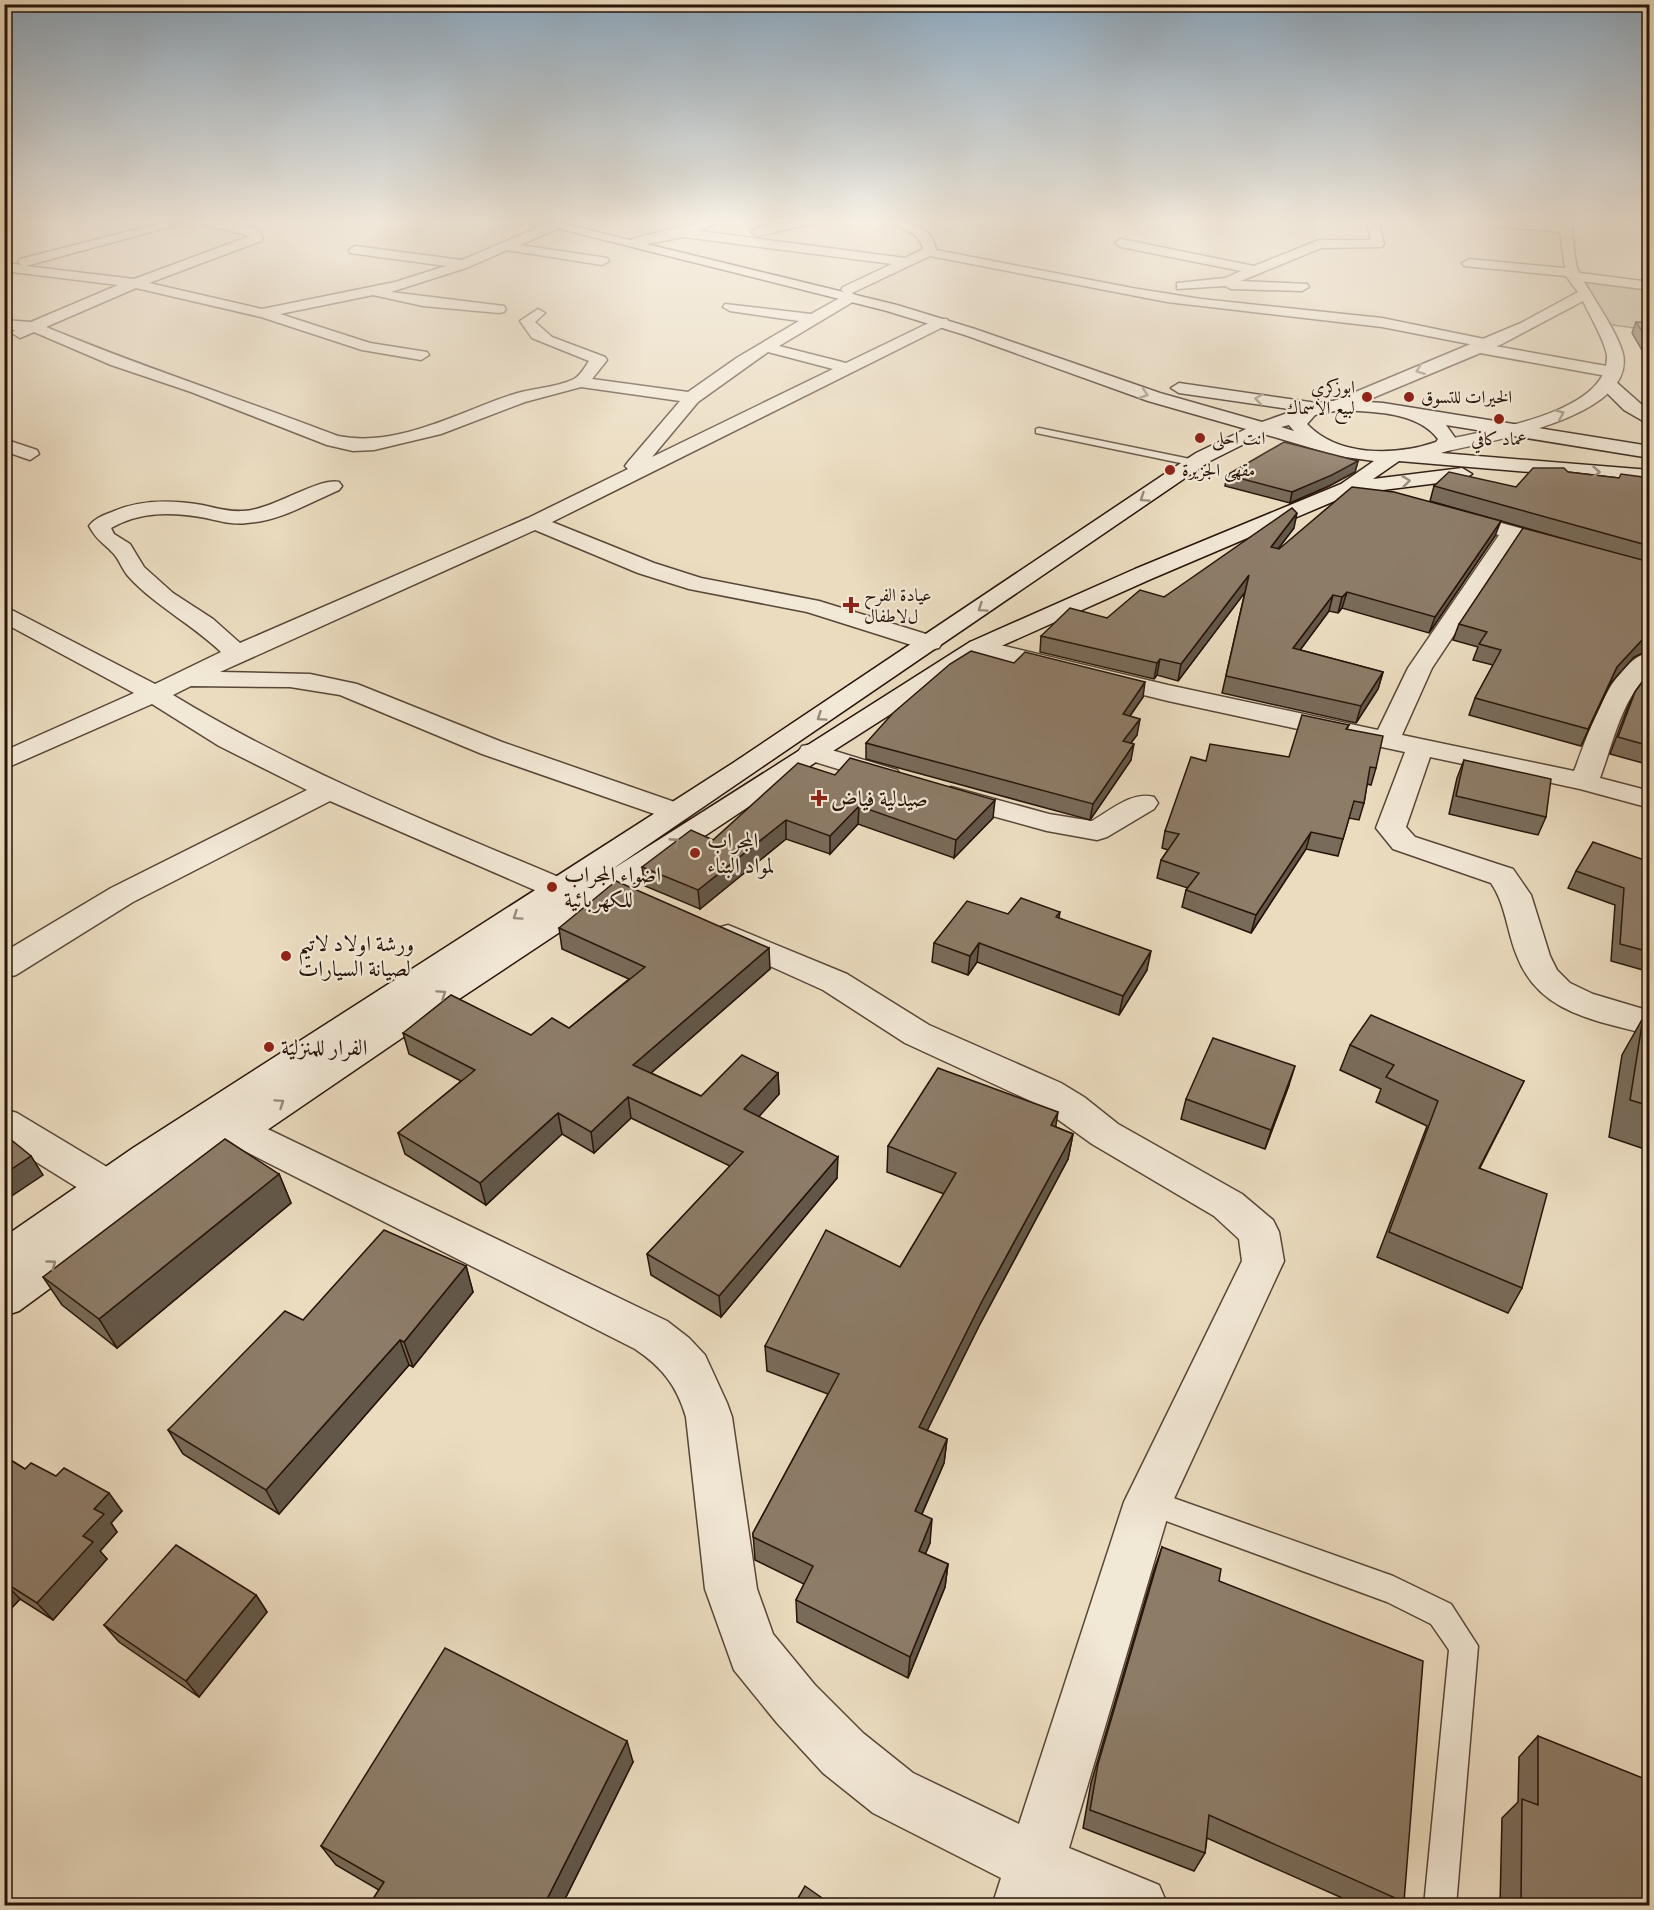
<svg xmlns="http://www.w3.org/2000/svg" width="1654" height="1910" viewBox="0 0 1654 1910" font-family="'IM FELL DW Pica',Amiri,serif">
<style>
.green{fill:#cabaa1;stroke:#786755;stroke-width:1.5}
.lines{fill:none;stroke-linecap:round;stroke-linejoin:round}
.service-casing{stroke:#584637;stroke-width:3}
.minor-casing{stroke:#584637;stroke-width:3}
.tertiary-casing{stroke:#584637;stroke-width:3}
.secondary-casing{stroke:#271409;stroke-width:3}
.service{fill:#f2e8d6;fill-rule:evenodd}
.minor{fill:#f2e8d6;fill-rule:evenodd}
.tertiary{fill:#f2e8d6;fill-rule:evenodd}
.secondary{fill:#f2e8d6;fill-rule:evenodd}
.wall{fill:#796b59;stroke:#271409;stroke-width:1.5}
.shaded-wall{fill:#635749;stroke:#271409;stroke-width:1.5}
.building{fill:#8d7c68;stroke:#271409;stroke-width:1.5}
.oneway{stroke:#97897a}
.poi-dot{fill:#8f2418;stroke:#f2e8d6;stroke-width:2}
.labels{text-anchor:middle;stroke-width:4.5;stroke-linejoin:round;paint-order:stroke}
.far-poi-label{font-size:18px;fill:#271409;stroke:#f2e8d6;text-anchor:start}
.poi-label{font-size:22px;fill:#271409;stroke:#f2e8d6;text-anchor:start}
</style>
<rect width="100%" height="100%" fill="#ebdcc0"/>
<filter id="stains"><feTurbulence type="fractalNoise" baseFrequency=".00333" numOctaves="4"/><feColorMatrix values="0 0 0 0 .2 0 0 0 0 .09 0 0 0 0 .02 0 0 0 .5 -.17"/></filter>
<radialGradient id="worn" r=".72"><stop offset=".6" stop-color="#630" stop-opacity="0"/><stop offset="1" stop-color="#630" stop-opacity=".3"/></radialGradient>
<path class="green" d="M1584,278L1649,287V330L1606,324Z"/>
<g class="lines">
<defs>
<g id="service">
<path d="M1039,428L1195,460L1200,463L1195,466L1036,433V429Z"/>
<path d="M1148,1489L1393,1576L1451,1604L1478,1646L1456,1906H1424L1449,1650L1431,1624L1387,1602L1139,1511L1135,1502L1139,1493Z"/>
</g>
<g id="minor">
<path d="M161,223H183L26,266L134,279L250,236L197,223C216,223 254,219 263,238L261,241L149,283L262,309L395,282L446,266L350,253L349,250L355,246L462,260L549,223H557V229L520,245L607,258L609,261L602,265L507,250L469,267L391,292L504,306L506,309L504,312L499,313L423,306L373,295L280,314L370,343L427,352L429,355L421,360L362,350L261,317L136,288L46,327C142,367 241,399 338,436C397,448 457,413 511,395C531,388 556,388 574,379C580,376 585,367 589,361L532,338L520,321L538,309L545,313L535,322L552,337L605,357L607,360L592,379L688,392L738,357L799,321L730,311L723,307L725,304L811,314L847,294L841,290L843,287L892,264L684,237L636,246L630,242L632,239C656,233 692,223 717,223L700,231L905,258L923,249C919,231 904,232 891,223C912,223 932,226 936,250L1132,288L1201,299L1382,318L1494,341L1495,346L1612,367L1620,372L1612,377L1480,353L1474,351L1472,348L1474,345L1382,327L1167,302L930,256L852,293L858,297L856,300L779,346L846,363L937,319H947L949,322L947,325L552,522L654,563L701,578L819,601L939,638L942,643L939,648L930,650L921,648L807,612L689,589L638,573L535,530L220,672L310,674L357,684L502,742L686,806L690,812L686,818L676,821L666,818L482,754L340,695L290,687L191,686L173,695C298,771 433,824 568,881L573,888L568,895L557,898L546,895L330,801L133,902L16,975L4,978V952L111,888L307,790L219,746L152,704L4,769V751L134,693L4,623V606L155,684L221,652C192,624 155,606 128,576C122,569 119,559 113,553C102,541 98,542 89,526C94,519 103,515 112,512C141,499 172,500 202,505C216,508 229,512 243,511C273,510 318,477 339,482L342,486L339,490C309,503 280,521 247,523C233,525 219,521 206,518C172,512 141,511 111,528L114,534L130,544L144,567L173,593L213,619L240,643L528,518L628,469L625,466L628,462L680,401L581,387L525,402L441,434L374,450L353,451L327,445L191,392L111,365L34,332L20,338L12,333L15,330L4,329V320L31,322L118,285L4,271V263L22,265L18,262L20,259ZM768,352L833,369L652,457L698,402Z"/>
<path d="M785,223H815L757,236L751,232L757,228Z"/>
<path d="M1367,223H1379L1384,244L1382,247L1321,248L1241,281L1307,284L1309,287L1302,291L1231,289L1225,286L1177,289V283L1225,278L1241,271L1121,247L1115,243L1121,239L1254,266L1319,240H1371Z"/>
<path d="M1493,223H1554L1572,228L1566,232L1499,227Z"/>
<path d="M1469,259L1573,269L1580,273L1650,282V290L1573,280L1566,276L1464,266L1462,263Z"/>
<path d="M4,439L37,450L39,454L30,460L4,451Z"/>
<path d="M1454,510L1650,564V577L1517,540L1432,668L1402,735L1574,771C1588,737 1609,662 1650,652V673C1622,698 1613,743 1600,778L1650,791V808L1580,789L1430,757L1406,827L1415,837L1513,869L1531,895L1550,956L1557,970L1570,983L1593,994L1650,1011V1035C1596,1020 1539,1014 1517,956C1507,932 1506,905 1491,883L1393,849L1376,828L1405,752L1168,701L970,652L967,647L970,642L979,640L1168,685L1378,730L1408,668L1499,535L1447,520L1444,516L1447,512Z"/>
<path d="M812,744L897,770L901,776L897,782L887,784L802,758L798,752L802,746Z"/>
<path d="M951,787L1049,814L1092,821C1111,810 1132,791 1154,797L1158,803L1154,809L1107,837L1097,840L1047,831L941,802L937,796L941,790Z"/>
<path d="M728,925L847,974L929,1025L1061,1083L1084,1097L1118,1124L1242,1194L1273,1220L1279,1232L1284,1261L1171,1505L1069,1848L1159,1885L1168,1906H1065L1054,1901L1052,1906H992L1001,1878L873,1813L823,1773L777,1723L734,1670L705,1589L686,1417C677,1386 662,1367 635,1349L225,1141L219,1131L225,1121L238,1117L251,1121L667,1321L689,1338L705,1355L727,1403L732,1417L757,1589L773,1634L815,1685L863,1733L913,1773L1019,1824L1124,1502L1242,1261L1239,1239L1214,1216L1092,1144L1035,1103L905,1043L823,990L717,942L712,935L717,928Z"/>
<path d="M4,1109L17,1113L122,1176L128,1187L122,1198L108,1203L94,1198L4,1142Z"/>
</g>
<path id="tertiary" d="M1559,223H1571C1574,239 1573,264 1581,277C1592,296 1618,333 1623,354C1636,418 1484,442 1443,452L1434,446L1436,442C1479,431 1609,416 1607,356C1606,343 1589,314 1583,301L1502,344L1346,409H1334L1331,405L1334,401L1521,323L1578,292L1566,276Z"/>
<g id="secondary">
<path d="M537,223H560L897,305L975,329L1160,393L1262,422L1296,410L1179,393L1171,388L1179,383L1317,403L1340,400L1383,403L1650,446V458L1446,425L1456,439L1450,450L1441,453L1650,470V482L1399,461L1373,479L1462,468L1472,474L1462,480L1351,494L1151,579L988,652L822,758L462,997L251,1141L19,1311L4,1316V1237L133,1148L733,763L1196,453L1246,429L1148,401L965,335L887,311ZM1340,410C1372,412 1417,411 1438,439L1436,442C1396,456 1338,457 1307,424L1315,415ZM1289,425L1294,431L1281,427ZM1264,434L1338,456L1374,461L1341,484L1135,569L970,642L608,872L1210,461Z"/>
<path d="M1608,379L1614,380L1650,412V425L1624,410L1602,388L1600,384Z"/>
</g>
</defs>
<use href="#service" class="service-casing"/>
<use href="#minor" class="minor-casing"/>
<use href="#tertiary" class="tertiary-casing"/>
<use href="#secondary" class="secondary-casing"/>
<use href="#service" class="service"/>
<use href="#minor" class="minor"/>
<use href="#tertiary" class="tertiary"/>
<use href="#secondary" class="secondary"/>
</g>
<g class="wall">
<path d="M1636,322L1650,323V364L1632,333Z"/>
<path d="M1358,461L1355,472L1329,486L1290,503L1225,486L1227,475Z"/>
<path d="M1568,472L1619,478H1650V650L1634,657L1610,684L1581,746L1469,715L1475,698L1493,665L1473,660L1478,647L1453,640L1459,624L1568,540L1430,501L1434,486L1516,487Z"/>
<path d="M1294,528L1278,549L1495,536L1429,633L1342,608L1338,613L1329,611L1300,650L1383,672L1378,689L1356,723L1222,693L1245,592L1178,681L1157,675L1154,679L1040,652L1041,636L1107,618L1164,597Z"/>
<path d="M1014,663L1143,697L1130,716L1137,735L1131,743V760L1090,820L866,759V743Z"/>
<path d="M1650,671V765L1610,754L1627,709L1635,692Z"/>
<path d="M1349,725L1347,729L1376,768L1371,785L1367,784L1364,803L1359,820L1349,818L1338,856L1306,849L1251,933L1182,907L1186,890L1188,888L1157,878L1161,860L1168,850L1162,848L1165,831L1206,761L1289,757Z"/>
<path d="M1464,760L1546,817L1538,835L1449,814L1457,778Z"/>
<path d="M835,775L993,818L954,858L858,824L830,854L786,839L700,909L645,886L642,867L713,840Z"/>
<path d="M1650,862V972L1611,961L1615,905L1568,888L1576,871Z"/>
<path d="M1060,912L1059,918L1147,970L1119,1015L977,962L968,975L932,962L934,943L1008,914Z"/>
<path d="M559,928L770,969L651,1073L701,1096L778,1073L779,1094L758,1117L837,1178L721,1317L651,1275L647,1254L730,1166L631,1118L594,1153L562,1134L486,1205L405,1154L398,1133L461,1081L409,1054L403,1033L531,1035L569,1028L629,979L562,949Z"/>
<path d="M1643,1018L1650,1020V1151L1609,1137L1622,1055Z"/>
<path d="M1350,1045L1524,1081L1480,1168L1522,1288L1508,1313L1377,1257L1427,1126L1376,1102L1381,1089L1340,1070Z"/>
<path d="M1289,1085L1265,1149L1181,1119L1186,1099Z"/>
<path d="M1056,1127L1073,1134L1068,1159L979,1326L927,1430L947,1439L944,1463L922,1514L930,1543L925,1554L948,1564L945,1587L908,1678L797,1622L796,1600L804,1584L755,1560L753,1533L828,1394L767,1371L765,1346L900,1267L944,1194L887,1172L888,1146Z"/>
<path d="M279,1174L291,1203L117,1348L62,1305L43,1277Z"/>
<path d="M466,1266L473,1292L413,1367L409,1365L279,1514L183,1454L168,1430L303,1320Z"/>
<path d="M4,1456L25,1469L122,1511L111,1523L117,1532L100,1551L107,1559L53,1620L20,1599L8,1612L4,1609Z"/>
<path d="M1162,1547L1404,1902L1400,1905H1358L1207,1838L1205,1853L1194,1871L1083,1828L1091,1783L1154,1570Z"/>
<path d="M256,1595L267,1612L199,1697L119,1642L104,1625Z"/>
<path d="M1538,1736L1650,1905H1500L1502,1818L1518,1802L1519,1757Z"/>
<path d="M633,1762L562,1905H369L379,1890L336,1865L321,1846Z"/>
</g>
<g class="shaded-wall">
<path d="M1358,461L1355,472L1329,486L1290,503L1292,492Z"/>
<path d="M1297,513L1294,528L1268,562L1271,547Z"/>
<path d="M1501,521L1495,536L1429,633L1435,617Z"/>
<path d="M1249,575L1246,591L1178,681L1181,664Z"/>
<path d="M1347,592L1342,608L1338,613L1342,597Z"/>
<path d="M1333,595L1329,611L1289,665L1293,648Z"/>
<path d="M1650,637L1649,650L1634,657L1610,684L1581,746L1617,667L1641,641Z"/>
<path d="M1160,659L1157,675L1154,679L1157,663Z"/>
<path d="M1383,672L1378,689L1356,723L1361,706Z"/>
<path d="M1145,682L1143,697L1120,730L1123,714Z"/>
<path d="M1140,719L1137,735L1120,757L1123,741Z"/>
<path d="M1134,744L1131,760L1090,820L1093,804Z"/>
<path d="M995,800L993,818L954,858L956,840Z"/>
<path d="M859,806L858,824L830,854V836Z"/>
<path d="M786,820V839L700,909L698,890Z"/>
<path d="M1311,832L1306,849L1251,933L1256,915Z"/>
<path d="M979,943L977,962L968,975L970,956Z"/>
<path d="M769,948L770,969L636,1086L633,1065Z"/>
<path d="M1151,951L1147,970L1119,1015L1123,996Z"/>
<path d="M1295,1066L1289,1085L1265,1149L1271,1130Z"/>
<path d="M778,1073L779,1094L746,1131L744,1109Z"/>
<path d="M628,1097L631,1118L594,1153L591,1132Z"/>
<path d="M1058,1112L1054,1138L1051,1125Z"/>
<path d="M558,1113L562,1134L486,1205L480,1183Z"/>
<path d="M1073,1134L1068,1159L979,1326L917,1451L919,1427L982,1301Z"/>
<path d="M31,1156L43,1175L4,1201V1174Z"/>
<path d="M838,1157L837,1178L721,1317L719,1296Z"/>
<path d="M279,1174L291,1203L117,1348L99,1319Z"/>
<path d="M466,1266L473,1292L413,1367L404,1342Z"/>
<path d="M400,1340L409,1365L279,1514L266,1490Z"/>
<path d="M947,1439L944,1463L913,1534L915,1511Z"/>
<path d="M109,1493L122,1511L111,1523L117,1532L100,1551L107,1559L53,1620L37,1603L83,1536L94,1509Z"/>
<path d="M932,1519L930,1543L917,1574L919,1551Z"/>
<path d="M948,1564L945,1587L908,1678L910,1657Z"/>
<path d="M4,1582L20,1599L8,1612L4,1608Z"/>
<path d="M256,1595L267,1612L199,1697L186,1681Z"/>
<path d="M627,1741L633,1762L562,1905H544Z"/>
</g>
<g class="building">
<path d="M1636,322L1650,323V344Z"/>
<path d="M1284,442L1358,461L1332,475L1292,492L1227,475Z"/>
<path d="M1533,468H1564L1568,472L1619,478L1621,474L1650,478V546L1434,486L1449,472L1516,487Z"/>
<path d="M1352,487L1394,492L1501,521L1435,617L1347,592L1342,597L1333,595L1293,648L1383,672L1361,706L1226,676L1249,575L1181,664L1160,659L1157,663L1041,636L1070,608L1107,618L1140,590L1164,597L1292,508L1297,513L1271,547L1279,549Z"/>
<path d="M1523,528L1650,562V637L1641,641L1617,667L1588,729L1475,698L1501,650L1479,644L1487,632L1459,624Z"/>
<path d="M971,651L1014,663L1025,652L1145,682L1123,714L1140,719L1123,741L1134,744L1093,804L866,743L893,713L950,664Z"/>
<path d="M1650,671V746L1618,737L1635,692Z"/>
<path d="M1302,715L1349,725L1346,729L1383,736L1376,768L1370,767L1364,803L1354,801L1343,839L1311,832L1256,915L1186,890L1199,873L1161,860L1179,834L1165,831L1191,757L1206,761L1210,744L1289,757Z"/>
<path d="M850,758L995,800L956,840L859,806L830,836L786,820L698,890L642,867L691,830L713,840L798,763L835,775Z"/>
<path d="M1464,760L1551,779L1546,817L1456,796Z"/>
<path d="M1593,842L1650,862V952L1620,944L1624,888L1576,871Z"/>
<path d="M616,881L769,948L633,1065L701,1096L742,1055L778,1073L744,1109L838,1157L719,1296L647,1254L743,1152L628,1097L591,1132L558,1113L480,1183L398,1133L475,1070L403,1033L451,995L531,1035L552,1018L569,1028L645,967L559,928Z"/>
<path d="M1021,898L1060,912L1056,917L1151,951L1123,996L979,943L970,956L934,943L967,901L1008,914Z"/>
<path d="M1371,1015L1524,1081L1479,1168L1547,1194L1522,1288L1389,1232L1438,1101L1386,1077L1394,1065L1350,1045Z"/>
<path d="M1643,1018L1650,1020V1106L1630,1100Z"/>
<path d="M1213,1038L1295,1066L1271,1130L1186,1099Z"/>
<path d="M938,1068L1058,1112L1051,1125L1073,1134L982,1301L919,1427L947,1439L915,1511L932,1519L919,1551L948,1564L910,1657L796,1600L813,1566L753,1537V1533L839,1374L765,1346L826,1230L900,1267L956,1173L888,1146Z"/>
<path d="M4,1134L31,1156L4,1174Z"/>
<path d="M225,1139L279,1174L99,1319L43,1277Z"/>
<path d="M384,1230L466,1266L404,1342L400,1340L266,1490L168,1430L285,1311L303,1320Z"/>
<path d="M4,1456L25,1469L31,1463L56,1476L64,1468L109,1493L94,1509L104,1514L83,1536L93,1542L37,1603L4,1582Z"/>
<path d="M176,1545L256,1595L186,1681L104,1625Z"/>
<path d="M1162,1547L1221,1569L1219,1581L1423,1661L1404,1902L1209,1815L1205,1853L1090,1810L1098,1764Z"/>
<path d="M445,1648L627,1741L544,1905H369L384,1882L321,1846Z"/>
<path d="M1538,1736L1650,1781V1905H1521L1522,1799L1538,1805Z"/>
<path d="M805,1886L832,1905H794Z"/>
</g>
<defs><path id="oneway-chevron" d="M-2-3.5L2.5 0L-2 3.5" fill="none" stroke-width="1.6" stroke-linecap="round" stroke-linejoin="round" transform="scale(1.5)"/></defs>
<g class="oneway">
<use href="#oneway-chevron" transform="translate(1420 370) rotate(159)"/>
<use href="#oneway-chevron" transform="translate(1144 394) rotate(19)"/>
<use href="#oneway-chevron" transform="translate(1259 399) rotate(-172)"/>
<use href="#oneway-chevron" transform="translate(1560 414) rotate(-23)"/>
<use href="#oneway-chevron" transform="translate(1596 472) rotate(4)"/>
<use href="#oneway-chevron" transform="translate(1406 481) rotate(-7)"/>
<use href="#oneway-chevron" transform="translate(1144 498) rotate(146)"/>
<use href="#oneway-chevron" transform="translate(982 608) rotate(146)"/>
<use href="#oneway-chevron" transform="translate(821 717) rotate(146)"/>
<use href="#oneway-chevron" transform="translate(675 842) rotate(-33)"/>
<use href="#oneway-chevron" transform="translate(517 916) rotate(146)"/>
<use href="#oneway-chevron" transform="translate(442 994) rotate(-34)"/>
<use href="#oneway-chevron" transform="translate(280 1103) rotate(-34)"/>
<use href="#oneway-chevron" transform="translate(52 1264) rotate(-36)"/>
</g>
<linearGradient id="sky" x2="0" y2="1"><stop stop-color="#8ea9bf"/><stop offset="0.45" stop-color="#f6efe3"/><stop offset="1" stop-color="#f6efe3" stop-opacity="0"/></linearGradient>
<rect width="1654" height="491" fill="url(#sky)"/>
<g class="poi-dot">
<circle cx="1367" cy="397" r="6"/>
<circle cx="1409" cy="397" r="6"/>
<circle cx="1499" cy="419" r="6"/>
<circle cx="1200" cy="438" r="6"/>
<circle cx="1170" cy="470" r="6"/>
<path d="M848 596h6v6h6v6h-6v6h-6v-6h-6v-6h6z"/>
<path d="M816 789h6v6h6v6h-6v6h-6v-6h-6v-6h6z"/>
<circle cx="695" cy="853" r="6"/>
<circle cx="552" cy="887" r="6"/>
<circle cx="286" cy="956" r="6"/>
<circle cx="269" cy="1047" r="6"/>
</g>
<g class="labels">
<g class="far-poi-label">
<text x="1355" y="393" text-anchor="end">ابوزكري<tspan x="1355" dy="21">لبيع اﻻسماك</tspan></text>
<text x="1421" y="403">الخيرات للتسوق</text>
<text x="1212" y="444">انت احلى</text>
<text x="1499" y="445" text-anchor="middle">عماد كافي</text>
<text x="1182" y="476">مقهى الجزيرة</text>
<text x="864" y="601">عيادة الفرح<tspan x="864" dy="21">لﻻطفال</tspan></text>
</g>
<g class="poi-label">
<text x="831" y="806">صيدلية فياض</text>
<text x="707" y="848">المجراب<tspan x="707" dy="25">لمواد البناء</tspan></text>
<text x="564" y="882">اضواء المجراب<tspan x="564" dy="25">للكهربائية</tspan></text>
<text x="298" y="951">ورشة اوﻻد ﻻتيم<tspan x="298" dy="25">لصيانة السيارات</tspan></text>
<text x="281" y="1055">الفرار للمنزلية</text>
</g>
</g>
<rect width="1654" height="1910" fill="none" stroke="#ebdcc0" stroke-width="24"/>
<rect x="6" y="6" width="1642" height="1898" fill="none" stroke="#271409" stroke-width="3"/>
<rect x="12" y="12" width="1630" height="1886" fill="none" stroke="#271409" stroke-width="1.5"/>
<rect width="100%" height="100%" filter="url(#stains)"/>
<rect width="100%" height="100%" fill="url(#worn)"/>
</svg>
